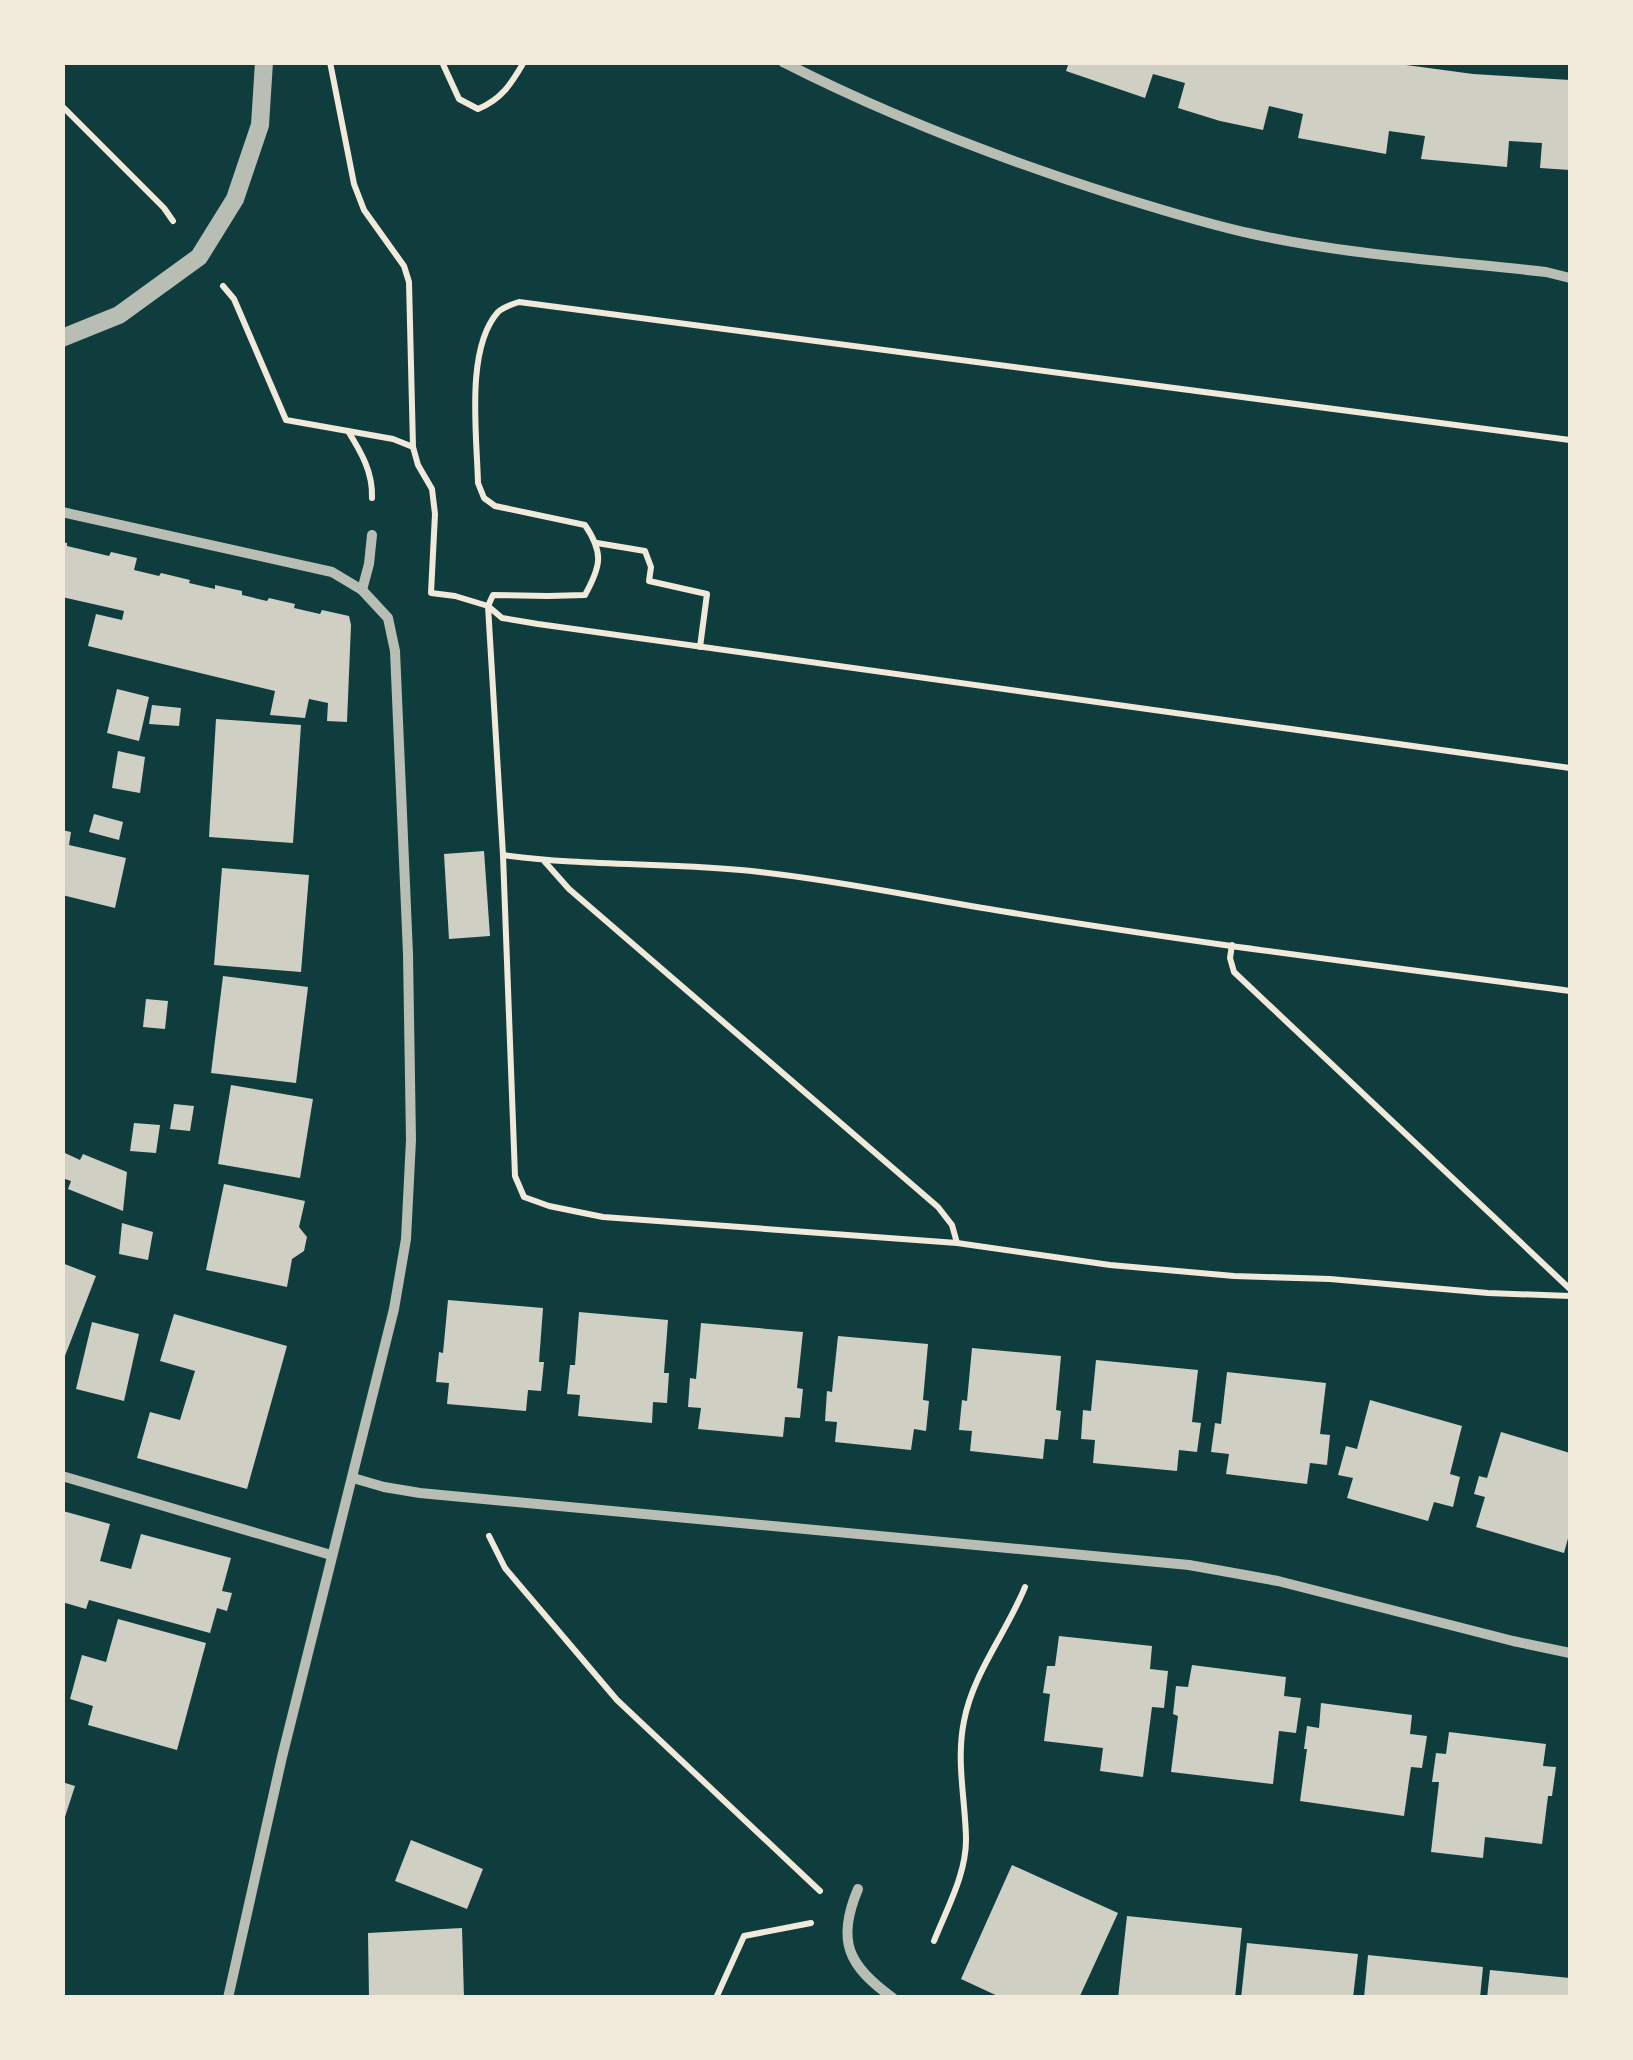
<svg xmlns="http://www.w3.org/2000/svg" width="1633" height="2060" viewBox="0 0 1633 2060" font-family="Helvetica,sans-serif">
<style>
.building{fill:#cfcfc3}
.lines{fill:none;stroke-linecap:round;stroke-linejoin:round}
.path{stroke:#f1e9da;stroke-width:6}
.minor{stroke:#b8beb3;stroke-width:10}
.tertiary{stroke:#b8beb3;stroke-width:18}
</style>
<rect width="100%" height="100%" fill="#0f3d3e"/>
<g class="building">
<path d="M1069,62H1384L1473,74L1570,80V170L1540,168L1542,143L1509,141L1507,167L1421,159L1425,136L1389,131L1386,154L1298,138L1303,114L1269,106L1263,130L1220,121L1178,108L1185,83L1153,74L1145,98L1066,71Z"/>
<path d="M62,542L67,543V546L109,556L111,552L137,558L134,570L159,576L161,573L190,580L189,583L215,589V585L242,591V595L267,601L269,598L295,604L294,608L320,614L322,610L349,616L351,625L347,722L327,721L328,703L309,699L305,718L270,715L275,691L88,646L96,614L122,620L124,611L62,597Z"/>
<path d="M117,689L149,697L139,741L107,733Z"/>
<path d="M152,705L181,708L179,726L149,724Z"/>
<path d="M216,719L301,725L293,843L209,837Z"/>
<path d="M118,751L145,757L140,793L112,788Z"/>
<path d="M94,814L123,822L119,840L89,832Z"/>
<path d="M62,830L71,832L69,845L126,858L115,908L62,895L64,843H62Z"/>
<path d="M484,851L490,936L449,939L444,854Z"/>
<path d="M222,868L309,875L301,972L214,965Z"/>
<path d="M223,976L308,987L296,1083L211,1073Z"/>
<path d="M146,999L168,1001L165,1029L143,1027Z"/>
<path d="M231,1085L313,1099L300,1178L218,1164Z"/>
<path d="M174,1104L194,1106L190,1131L170,1129Z"/>
<path d="M134,1123L160,1125L156,1153L130,1151Z"/>
<path d="M65,1153L80,1160L83,1154L127,1172L123,1211L68,1189L71,1181L62,1178V1159Z"/>
<path d="M224,1184L305,1201L299,1227L307,1237L304,1251L292,1259L287,1287L206,1270Z"/>
<path d="M122,1223L153,1232L148,1260L119,1254Z"/>
<path d="M62,1263L96,1276L63,1361H62Z"/>
<path d="M448,1300L543,1308L539,1362H544L541,1391L528,1390L526,1411L447,1404L449,1383L436,1382L439,1352L443,1353Z"/>
<path d="M579,1312L668,1320L664,1373H669L667,1403L653,1402L652,1423L578,1416L580,1395L567,1394L570,1365H575Z"/>
<path d="M174,1314L287,1346L247,1489L137,1458L150,1412L180,1420L195,1371L160,1361Z"/>
<path d="M92,1322L139,1334L124,1401L76,1389Z"/>
<path d="M701,1323L803,1332L797,1388L803,1389L800,1418L785,1417L783,1437L698,1429L701,1408L688,1407L690,1378L696,1379Z"/>
<path d="M838,1336L928,1344L923,1400L929,1401L926,1431L914,1429L911,1450L835,1442L837,1422L825,1421L827,1391L832,1392Z"/>
<path d="M972,1348L1061,1356L1056,1410L1061,1411L1058,1440L1045,1439L1043,1459L970,1451L972,1431L959,1430L962,1400L967,1401Z"/>
<path d="M1096,1360L1198,1370L1192,1422L1201,1423L1197,1452L1179,1450L1177,1471L1093,1463L1095,1440L1081,1439L1083,1410L1091,1411Z"/>
<path d="M1227,1372L1326,1383L1320,1434L1330,1435L1327,1465L1310,1463L1307,1484L1226,1474L1229,1454L1211,1452L1215,1423L1221,1424Z"/>
<path d="M1370,1400L1462,1426L1450,1474L1460,1477L1453,1507L1434,1502L1428,1521L1347,1498L1353,1478L1338,1475L1346,1446L1357,1449Z"/>
<path d="M1501,1432L1570,1453V1531L1564,1553L1476,1527L1485,1497L1474,1494L1479,1476L1487,1478Z"/>
<path d="M63,1511L110,1524L100,1561L131,1569L141,1534L231,1558L222,1591L232,1593L227,1611L217,1608L210,1633L89,1600L86,1609L62,1602Z"/>
<path d="M118,1619L206,1643L177,1750L88,1725L93,1706L70,1699L82,1655L106,1662Z"/>
<path d="M1059,1636L1152,1646L1150,1669L1168,1671L1164,1708L1152,1707L1143,1777L1100,1771L1103,1748L1044,1741L1050,1694L1043,1693L1047,1666H1055Z"/>
<path d="M1192,1665L1286,1677L1284,1696L1301,1698L1296,1733L1279,1731L1273,1784L1171,1772L1178,1716L1173,1714L1176,1686L1188,1687Z"/>
<path d="M1321,1703L1412,1715L1410,1734L1427,1736L1422,1768L1411,1767L1404,1816L1300,1801L1307,1749H1304L1307,1726L1319,1728Z"/>
<path d="M1449,1732L1546,1744L1543,1766L1556,1767L1552,1796H1548L1542,1844L1485,1837L1483,1858L1431,1852L1439,1782H1432L1436,1753L1446,1754Z"/>
<path d="M62,1782L75,1786L63,1823H62Z"/>
<path d="M411,1840L483,1869L467,1909L395,1881Z"/>
<path d="M1012,1865L1118,1913L1079,1998H1002L961,1979Z"/>
<path d="M1127,1916L1242,1928L1235,1998H1118Z"/>
<path d="M462,1928L464,1998H369L368,1933Z"/>
<path d="M1247,1943L1358,1954L1353,1998H1241Z"/>
<path d="M1368,1955L1483,1967L1480,1998H1364Z"/>
<path d="M1490,1970L1570,1978V1998H1487Z"/>
</g>
<g class="lines">
<g class="path">
<path d="M330,62L354,184L364,210L404,266L409,282L413,447L418,465L432,489L435,514L431,593L455,596L488,606L502,618L538,624L1570,768"/>
<path d="M442,62L459,99L478,109C502,99 511,84 524,62"/>
<path d="M62,106L164,208L173,221"/>
<path d="M223,286L234,299L286,420L393,439L413,447"/>
<path d="M348,431C361,452 373,472 372,498"/>
<path d="M1570,440L519,302C513,304 503,307 498,312C465,349 477,436 478,483L484,498L495,506L585,525C604,553 601,566 585,595L548,596L493,595L488,606L503,855L515,1176L524,1197L549,1206L603,1217L957,1243L1110,1265L1234,1276L1330,1279L1488,1293L1570,1296"/>
<path d="M597,543L645,551L651,567L649,581L707,594L700,647"/>
<path d="M503,855C588,867 675,862 760,872C843,881 925,899 1007,912C1194,943 1383,966 1570,991"/>
<path d="M545,862L569,889L938,1207L952,1225L957,1243"/>
<path d="M1232,945L1230,958L1234,972L1570,1289"/>
<path d="M489,1536L505,1568L617,1700L820,1891"/>
<path d="M934,1941C947,1908 967,1873 966,1837C965,1798 956,1760 964,1721C973,1673 1007,1632 1025,1587"/>
<path d="M716,1998L744,1936L811,1923"/>
</g>
<g class="minor">
<path d="M783,62C891,117 998,158 1114,195C1159,209 1206,224 1253,234C1348,255 1448,261 1546,272L1570,278"/>
<path d="M62,512L332,572L362,590L388,618L395,651L408,954L411,1140L406,1239L394,1309L282,1757L228,1998"/>
<path d="M362,590L369,564L372,535"/>
<path d="M62,1476L331,1555"/>
<path d="M353,1478L384,1487L420,1493L1189,1565L1278,1581L1513,1641L1570,1653"/>
<path d="M858,1889C836,1941 848,1966 893,1998"/>
</g>
<path class="tertiary" d="M62,338L119,315L199,257L235,199L260,125L264,62"/>
</g>
<rect width="1633" height="2060" fill="none" stroke="#f1e9da" stroke-width="130"/>
</svg>
